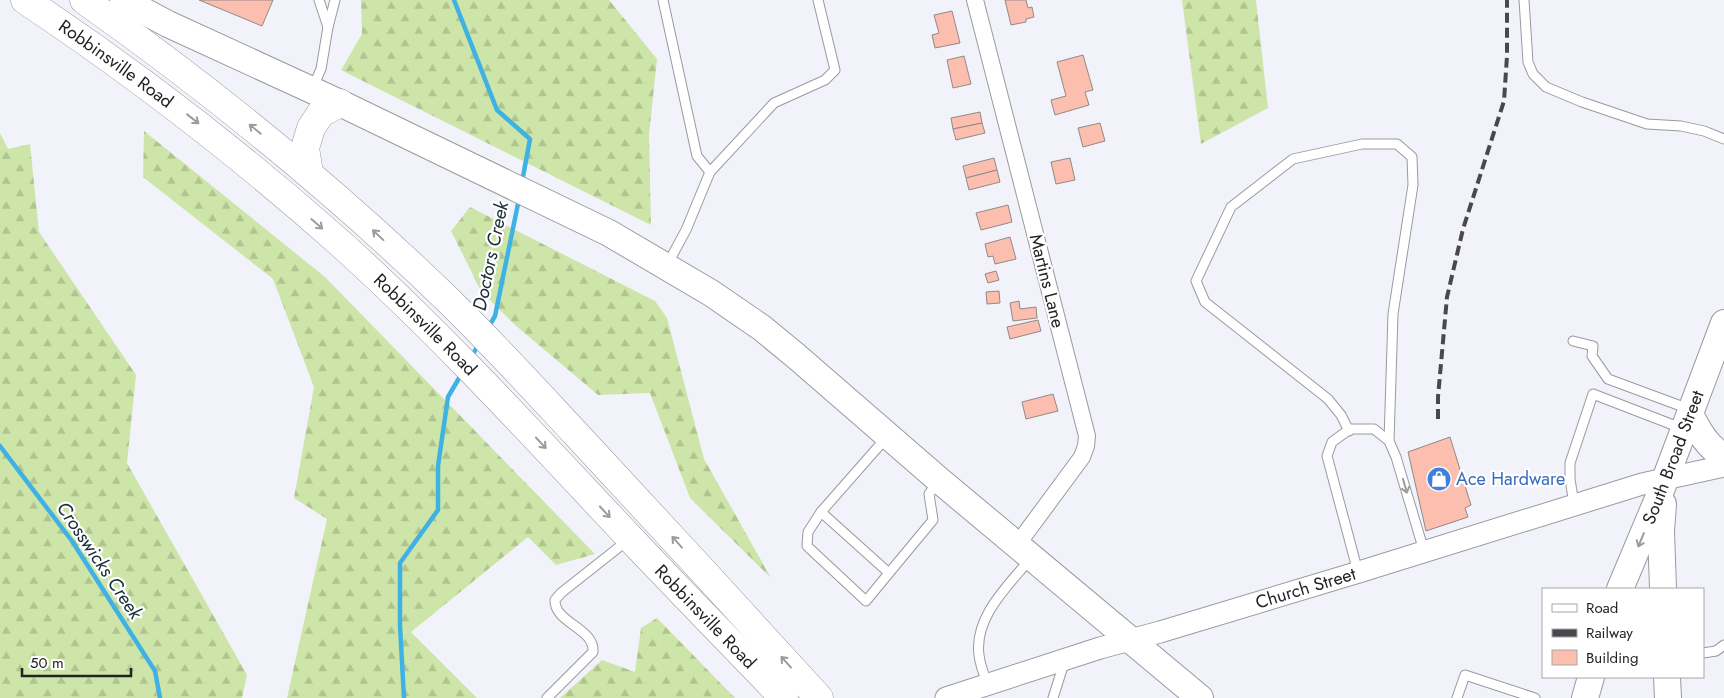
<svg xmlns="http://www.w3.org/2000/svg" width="1724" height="698" viewBox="0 0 1724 698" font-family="Jost,sans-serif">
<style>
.forest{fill:url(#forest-firs)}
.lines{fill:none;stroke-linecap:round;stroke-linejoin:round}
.stream{stroke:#3fb2e3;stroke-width:4.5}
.building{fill:#fcbfaf;stroke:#908987}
.service-casing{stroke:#999aa0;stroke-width:11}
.minor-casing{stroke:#999aa0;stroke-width:18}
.tertiary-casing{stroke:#999aa0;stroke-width:23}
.primary-casing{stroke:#999aa0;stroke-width:28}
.trunk-casing{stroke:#999aa0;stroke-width:29}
.service{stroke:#fff;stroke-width:9}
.minor{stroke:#fff;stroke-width:16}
.tertiary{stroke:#fff;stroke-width:21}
.primary{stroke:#fff;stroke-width:26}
.trunk{stroke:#fff;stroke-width:28}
.rail{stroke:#49494d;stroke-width:4;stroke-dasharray:10 5;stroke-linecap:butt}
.oneway{stroke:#9c9c9d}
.labels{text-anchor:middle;stroke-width:4.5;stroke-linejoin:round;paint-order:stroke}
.street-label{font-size:18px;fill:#232326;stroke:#fff}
.shop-label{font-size:18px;fill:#366cbe;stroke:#fff;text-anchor:start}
.water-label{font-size:19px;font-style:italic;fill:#192c36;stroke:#fff}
</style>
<defs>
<pattern id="forest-firs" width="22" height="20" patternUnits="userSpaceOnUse" patternTransform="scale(1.25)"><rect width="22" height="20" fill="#cde5a8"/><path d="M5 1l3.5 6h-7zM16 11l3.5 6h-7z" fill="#b0c490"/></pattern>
</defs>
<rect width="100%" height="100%" fill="#f2f3fa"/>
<g class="forest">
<path d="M361,0H609L657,59L649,135L651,225L341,70L362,34Z"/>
<path d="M1182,0H1256L1268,108L1201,144Z"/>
<path d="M144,131L325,277L595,554L556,565L528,537L411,632L477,698H287L327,519L294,498L314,387L273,279L143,177Z"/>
<path d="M0,133L8,149L30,144L39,232L136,375L127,463L247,675L242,698H0Z"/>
<path d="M470,207L655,301L667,318L704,459L771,578L690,498L650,393L598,395L515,325L481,291L451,231Z"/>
<path d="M657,618L735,698H560L602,660L635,672L641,628Z"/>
</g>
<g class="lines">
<g class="stream">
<path d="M454,0L497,110L530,139L522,182"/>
<path d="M488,328L495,316L519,199"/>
<path d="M471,358L479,343"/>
<path d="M0,446L72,541L155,671L160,698"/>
<path d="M404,698L400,626V563L438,510V466L448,397L462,373"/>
</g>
</g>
<g class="building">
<path d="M199,0H273L262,26Z"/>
<path d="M1005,0H1026L1028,8L1032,7L1034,17L1026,19V22L1011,25Z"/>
<path d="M952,11L960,43L935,48L932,35L939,33L934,15Z"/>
<path d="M1083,55L1093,90L1085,92L1089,105L1055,115L1051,100L1066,96L1057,62Z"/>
<path d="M964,56L971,84L953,88L947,60Z"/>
<path d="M980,112L982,123L953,129L951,118Z"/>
<path d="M982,123L985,133L956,140L953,129Z"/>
<path d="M1100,123L1105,141L1083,147L1078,128Z"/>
<path d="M994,158L997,170L966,178L963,166Z"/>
<path d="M1070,158L1075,180L1056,184L1051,162Z"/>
<path d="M997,170L1000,182L969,190L966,178Z"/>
<path d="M1008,205L1012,222L981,230L976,213Z"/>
<path d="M1010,237L1016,259L995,264L993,256L988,257L985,244Z"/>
<path d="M996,271L999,280L988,283L985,274Z"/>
<path d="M999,291L1000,303L987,304L986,292Z"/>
<path d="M1019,301L1020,309L1036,307L1037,318L1013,321L1010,303Z"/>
<path d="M1038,320L1041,331L1010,339L1007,327Z"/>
<path d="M1053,394L1058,411L1026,419L1022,402Z"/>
<path d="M1450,437L1471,505L1465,508L1468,517L1426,531L1408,452Z"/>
</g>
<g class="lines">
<defs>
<g id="service">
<path d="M319,0L328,27"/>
<path d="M663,0L697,156L710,172"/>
<path d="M1524,0L1528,62L1533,74L1546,87L1582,102L1647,124L1681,126L1704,131L1724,139"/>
<path d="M312,89L321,69L328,27L335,0"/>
<path d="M667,265L686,230L710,172L774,103L825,80L835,70L818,0"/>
<path d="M1573,341L1593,346L1592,356L1608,379L1689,409"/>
<path d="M1349,431L1341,415L1328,399L1205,302L1196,281L1231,207L1293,159L1362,144H1397L1412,157L1413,185L1393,314L1389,441L1396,457L1424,551"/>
<path d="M886,438L821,512L889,573L933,520L929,494L937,483"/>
<path d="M1574,504L1570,479V463L1593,394L1681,428"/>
<path d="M821,512L808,532L807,546L866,601L889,573"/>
<path d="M1358,572L1327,456L1332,442L1350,429H1374L1389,441"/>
<path d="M1703,653L1716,651L1724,645"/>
<path d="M988,684C984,675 980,665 979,655C974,617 1008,586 1030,559"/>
<path d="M547,698L593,652C595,628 554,623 555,600L561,593L628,540"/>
<path d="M1053,698L1065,660"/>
<path d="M1457,698L1465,675L1535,698"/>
</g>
<path id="minor" d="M975,0L1087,436L1086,446L1082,457L1017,545"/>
<g id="tertiary">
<path id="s1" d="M946,698L1100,648L1160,632L1359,572L1642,484L1724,466"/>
</g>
<g id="primary">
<path d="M123,0L168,24L340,103L609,233L711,293L762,328L796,356L939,480L1200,698"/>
<path d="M1690,414C1699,432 1707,446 1724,457"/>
<path d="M1663,504L1661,531L1663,589"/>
<path id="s2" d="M1620,589L1657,501L1724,323"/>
<path d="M1667,677L1668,698"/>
<path d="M1585,698L1591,677"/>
</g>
<g id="trunk">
<path id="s3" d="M25,0C136,74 241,155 341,244C443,336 535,437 629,537C680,591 732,644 784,698"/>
<path d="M84,0C214,92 336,191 450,302C494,345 535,390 577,435C658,522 739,610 819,698"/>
<path d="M309,173L305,148L311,128L321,113L340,103"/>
</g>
</defs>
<use href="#service" class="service-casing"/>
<use href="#minor" class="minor-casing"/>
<use href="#tertiary" class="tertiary-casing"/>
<use href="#primary" class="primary-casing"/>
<use href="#trunk" class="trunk-casing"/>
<use href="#service" class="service"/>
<use href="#minor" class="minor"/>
<use href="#tertiary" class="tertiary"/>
<use href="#primary" class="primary"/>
<use href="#trunk" class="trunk"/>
<path class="rail" d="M1438,419V397L1447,297L1463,229L1504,101L1507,56V0"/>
</g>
<defs><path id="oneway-shaft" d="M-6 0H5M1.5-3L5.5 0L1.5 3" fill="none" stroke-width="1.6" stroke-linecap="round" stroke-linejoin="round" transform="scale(1.25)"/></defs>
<g class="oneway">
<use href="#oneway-shaft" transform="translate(193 119) rotate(38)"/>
<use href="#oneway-shaft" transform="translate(255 129) rotate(-141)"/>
<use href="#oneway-shaft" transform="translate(317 224) rotate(41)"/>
<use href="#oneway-shaft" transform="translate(378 235) rotate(-137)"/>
<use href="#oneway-shaft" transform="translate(541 443) rotate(47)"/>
<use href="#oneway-shaft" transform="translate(1405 486) rotate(74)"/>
<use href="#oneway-shaft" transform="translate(605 512) rotate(47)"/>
<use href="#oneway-shaft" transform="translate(1641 540) rotate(113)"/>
<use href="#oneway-shaft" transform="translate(677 542) rotate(-132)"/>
<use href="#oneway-shaft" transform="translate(786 662) rotate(-132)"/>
</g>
<defs>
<symbol id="shop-disc" viewBox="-11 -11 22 22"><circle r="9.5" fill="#3f7fe0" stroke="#fff"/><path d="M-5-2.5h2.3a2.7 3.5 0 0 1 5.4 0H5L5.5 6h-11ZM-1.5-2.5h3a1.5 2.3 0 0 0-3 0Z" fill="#fff"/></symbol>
</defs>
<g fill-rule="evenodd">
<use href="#shop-disc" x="1425" y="465" width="28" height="28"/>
</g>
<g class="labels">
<g class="street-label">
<text dy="6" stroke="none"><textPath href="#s3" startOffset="111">Robbinsville Road</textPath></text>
<text transform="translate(1047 281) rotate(76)" y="6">Martins Lane</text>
<text dy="6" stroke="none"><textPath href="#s3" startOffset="516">Robbinsville Road</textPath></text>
<text dy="6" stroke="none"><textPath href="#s2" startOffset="142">South Broad Street</textPath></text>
<text dy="6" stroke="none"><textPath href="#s1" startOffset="376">Church Street</textPath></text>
<text dy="6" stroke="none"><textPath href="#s3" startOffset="921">Robbinsville Road</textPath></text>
</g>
<g class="shop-label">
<text x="1456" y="485">Ace Hardware</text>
</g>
<g class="water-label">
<text transform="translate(490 256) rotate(-78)" y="7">Doctors Creek</text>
<text transform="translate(100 560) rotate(56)" y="7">Crosswicks Creek</text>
</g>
</g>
<rect x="1542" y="588" width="162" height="90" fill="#ffffff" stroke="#a7a7a8"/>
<rect x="1552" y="604" width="25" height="8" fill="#ffffff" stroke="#a7a7a8"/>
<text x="1586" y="613" font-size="15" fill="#232326">Road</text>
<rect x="1552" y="629" width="25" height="8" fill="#49494d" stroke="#a7a7a8"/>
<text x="1586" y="638" font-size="15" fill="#232326">Railway</text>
<rect x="1552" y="650" width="25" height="15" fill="#fcbfaf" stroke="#a7a7a8"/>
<text x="1586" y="663" font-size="15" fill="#232326">Building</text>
<path d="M22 668v8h109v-8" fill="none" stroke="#232326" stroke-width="2.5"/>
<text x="30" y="668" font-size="15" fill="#232326" stroke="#ffffff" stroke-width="4" paint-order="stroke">50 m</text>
</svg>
